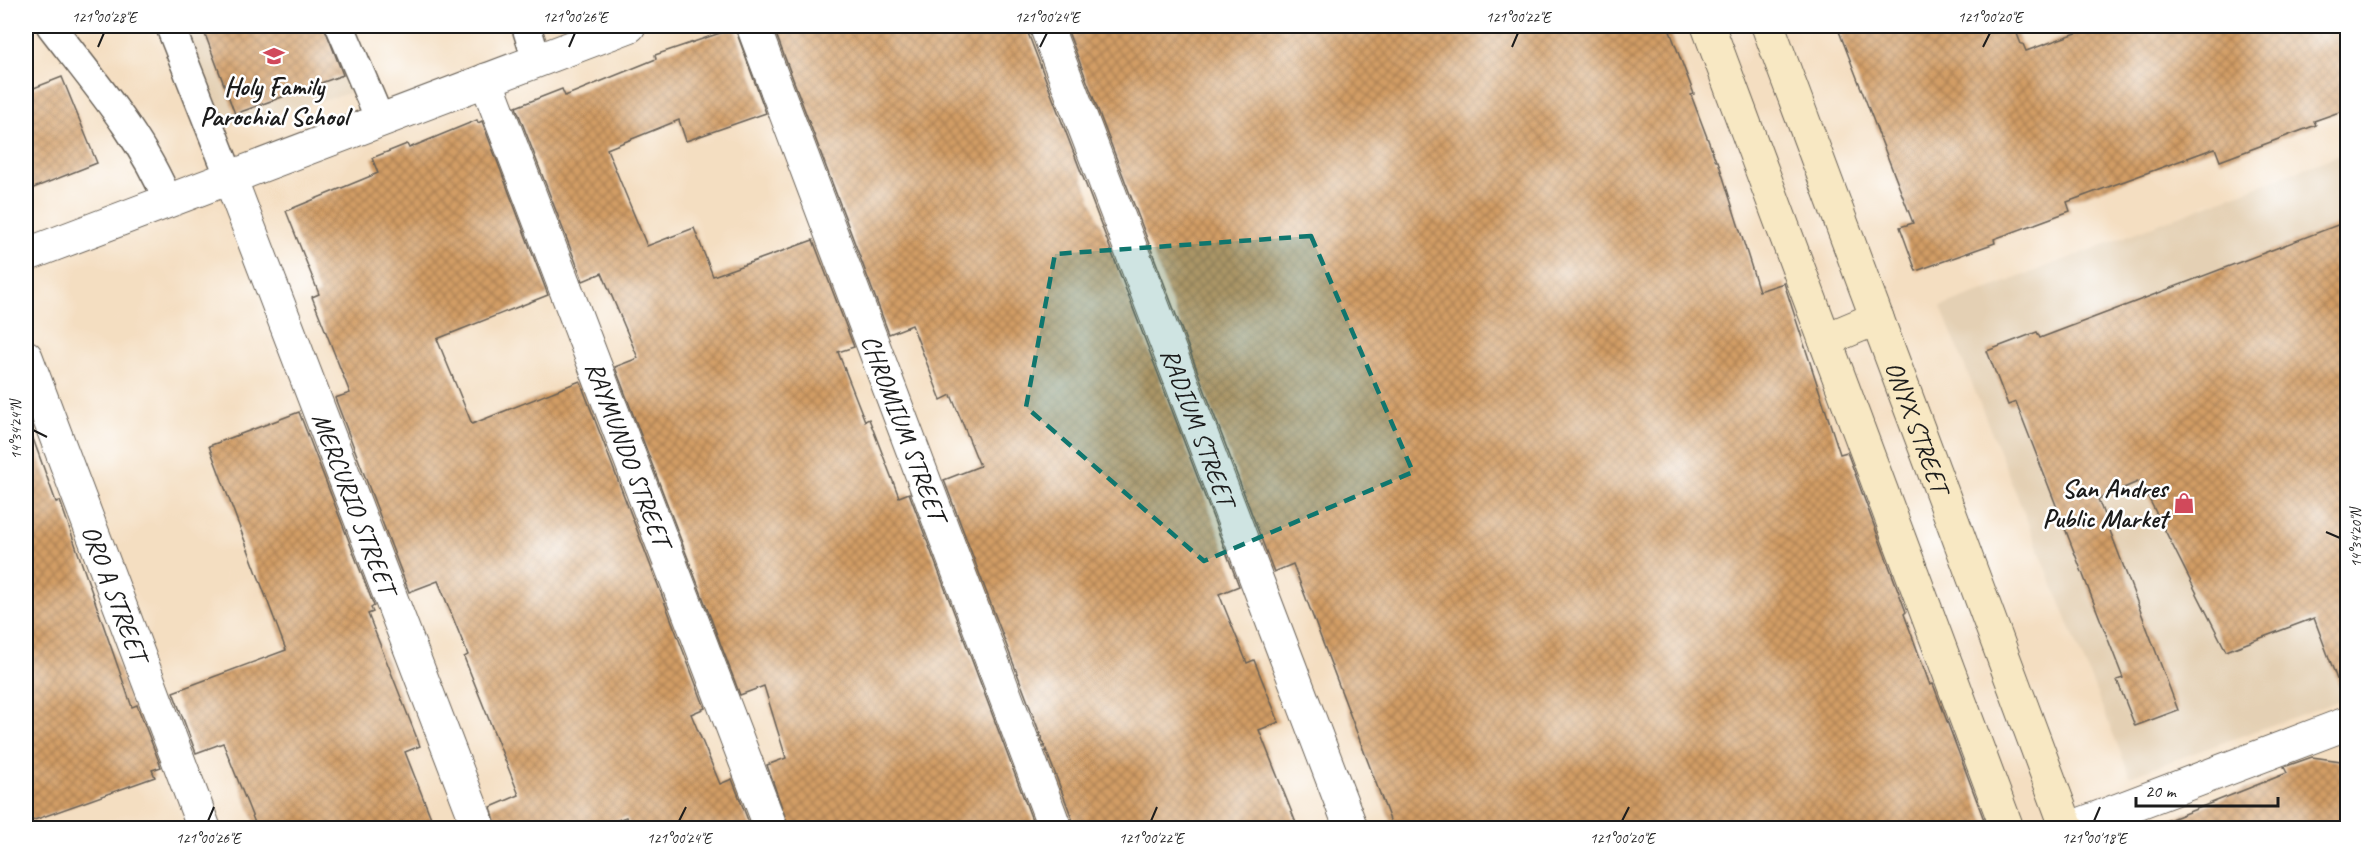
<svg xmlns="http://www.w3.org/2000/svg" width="2373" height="854" viewBox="0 0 2373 854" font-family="Caveat,sans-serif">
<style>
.built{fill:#e4d0b4}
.building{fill:url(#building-cross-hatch)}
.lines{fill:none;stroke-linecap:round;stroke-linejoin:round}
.lane-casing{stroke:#686056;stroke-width:31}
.street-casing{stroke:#686056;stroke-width:35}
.secondary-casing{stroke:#686056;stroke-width:35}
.lane{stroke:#fff;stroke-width:28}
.street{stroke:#fff;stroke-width:33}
.secondary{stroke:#f8e8c3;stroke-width:33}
.marked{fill:#0f766e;fill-opacity:0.2;stroke:#0f766e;stroke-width:4.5;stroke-dasharray:12 8;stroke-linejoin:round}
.ticks{fill:none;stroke:#1c1c1c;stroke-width:2}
.labels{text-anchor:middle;stroke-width:5;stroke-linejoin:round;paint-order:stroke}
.poi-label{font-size:26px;font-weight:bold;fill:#1c1c1c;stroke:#fff}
.street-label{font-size:26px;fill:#1c1c1c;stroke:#fff}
.neatline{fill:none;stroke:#1c1c1c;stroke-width:2}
.ticks-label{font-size:15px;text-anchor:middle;fill:#1c1c1c}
</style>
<defs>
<pattern id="building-cross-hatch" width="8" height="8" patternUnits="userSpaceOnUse" patternTransform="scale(1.5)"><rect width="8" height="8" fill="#d29d65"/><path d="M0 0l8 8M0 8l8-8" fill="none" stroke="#aa7f52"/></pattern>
</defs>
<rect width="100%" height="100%" fill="#fff"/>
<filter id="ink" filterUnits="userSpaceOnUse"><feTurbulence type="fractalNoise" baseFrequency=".0167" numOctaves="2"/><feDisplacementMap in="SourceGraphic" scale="12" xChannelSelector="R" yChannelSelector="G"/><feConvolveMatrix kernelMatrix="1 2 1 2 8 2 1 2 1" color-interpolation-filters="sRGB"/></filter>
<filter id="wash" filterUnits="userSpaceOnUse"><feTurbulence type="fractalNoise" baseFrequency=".008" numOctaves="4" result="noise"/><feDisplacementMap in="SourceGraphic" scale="24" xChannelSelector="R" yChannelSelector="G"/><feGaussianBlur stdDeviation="1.35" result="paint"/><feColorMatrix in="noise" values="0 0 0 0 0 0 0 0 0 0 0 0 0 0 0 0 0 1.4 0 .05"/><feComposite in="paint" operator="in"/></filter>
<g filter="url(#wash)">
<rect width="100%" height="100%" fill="#f4dec1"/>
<g class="built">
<path d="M171,26H353L376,86L214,130Z"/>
<path d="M2347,152V698L2130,776L1941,307Z"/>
</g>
<g id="blocks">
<g class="building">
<path d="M202,26H324L343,75L235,114Z"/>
<path d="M773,26H1028V33L1239,586L1219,594L1247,663L1254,660L1279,722L1259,730L1298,828H1073V821L944,480L980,466L951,395L941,400L912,325L889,334Z"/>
<path d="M1066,26H1668L1694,94L1691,95L1716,161H1718L1759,291L1784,283L1840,454L1847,452L1906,612L1904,614L1930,685L1933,684L1987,828H1393L1293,564L1274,572Z"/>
<path d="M1837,26H2014L2021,44H2023L2026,51L2096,26H2348V109L2314,121L2316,125L2220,161L2215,148L2067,202L2070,211L1994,239L1995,243L1916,271L1900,227L1913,223Z"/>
<path d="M735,28L766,113L686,141L679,120L607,149L647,246L694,228L713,276L813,240L854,347L838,352L865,421L869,419L899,497L909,493L1035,828H789L767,765L786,758L764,686L740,695L615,367L638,358L602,273L583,281L516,107L562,89L565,96L656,59L655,55Z"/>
<path d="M62,77L97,163L26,191V91Z"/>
<path d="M477,120L478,123L482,121L548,295L437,339L472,424L580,381L705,708L691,714L720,784L732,779L751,828H631L626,817L596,828H497L491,807L519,795L464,657L468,655L438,581L409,592L335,398L350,393L312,297L319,294L286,211L378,173L372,158L407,144L409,148Z"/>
<path d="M2348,221V697L2344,698L2314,618L2226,651L2140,481L2098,499L2178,710L2135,726L2117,680L2123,678L2016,402L2008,405L1987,351L2037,332L2040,338Z"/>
<path d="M299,412L374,606L371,608L373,612L368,614L420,746L405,752L435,828H257L223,743L196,753L173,692L286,650L209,446Z"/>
<path d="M31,433L56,502L60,501L132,707L137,705L161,767L152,770L155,777L26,823V434Z"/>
<path d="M2312,757L2348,762V828H2157L2156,825L2287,773L2284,767Z"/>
</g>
</g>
</g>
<g filter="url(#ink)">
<use href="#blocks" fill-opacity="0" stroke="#686056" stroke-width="1.5"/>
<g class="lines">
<defs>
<g id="lane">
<path d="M51,26C93,81 142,137 168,201"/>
<path d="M170,26L230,178"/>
<path d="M340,26L380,120"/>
<path d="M526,26L537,61"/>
</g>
<g id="street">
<path id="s1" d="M753,26L1055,828"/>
<path id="s2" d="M1046,26L1351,828"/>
<path id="s3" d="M486,80L771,828"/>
<path id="s4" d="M230,178L479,828"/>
<path d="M26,255L629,26"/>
<path id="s5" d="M26,357L204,828"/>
<path d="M2071,828L2348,723"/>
</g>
<g id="secondary">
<path d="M1708,26L2007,828"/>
<path id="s6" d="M1768,26L2067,828"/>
<path d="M1825,340L1877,318"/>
</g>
</defs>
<use href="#lane" class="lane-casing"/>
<use href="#street" class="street-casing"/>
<use href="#secondary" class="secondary-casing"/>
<use href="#lane" class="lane"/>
<use href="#street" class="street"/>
<use href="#secondary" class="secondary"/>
</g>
</g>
<path class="marked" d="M1311,236L1413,472L1204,561L1026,407L1055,254Z"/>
<path class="ticks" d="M98,47L104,33M569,47L575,33M1040,47L1047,33M1512,47L1518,33M1983,47L1990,33M33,430L47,437M2326,532L2340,538M208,821L214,807M679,821L686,807M1151,821L1157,807M1622,821L1629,807M2094,821L2100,807"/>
<defs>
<symbol id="school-bare" viewBox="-9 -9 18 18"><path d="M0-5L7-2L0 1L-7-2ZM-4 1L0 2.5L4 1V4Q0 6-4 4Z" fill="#d1495b" stroke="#fff" stroke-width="2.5" paint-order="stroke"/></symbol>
<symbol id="shop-bare" viewBox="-9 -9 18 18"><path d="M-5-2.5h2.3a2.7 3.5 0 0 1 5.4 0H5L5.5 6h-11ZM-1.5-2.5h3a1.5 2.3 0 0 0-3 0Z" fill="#d1495b" stroke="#fff" stroke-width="2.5" paint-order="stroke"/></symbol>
</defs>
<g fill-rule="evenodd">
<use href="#school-bare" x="259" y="41" width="30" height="30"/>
<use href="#shop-bare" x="2169" y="488" width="30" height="30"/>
</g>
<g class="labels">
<g class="poi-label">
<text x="274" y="95">Holy Family<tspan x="274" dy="30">Parochial School</tspan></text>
<text x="2167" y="497" text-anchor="end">San Andres<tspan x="2167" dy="30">Public Market</tspan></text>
</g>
<g class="street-label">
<text dy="9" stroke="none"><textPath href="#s1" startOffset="429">CHROMIUM STREET</textPath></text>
<text dy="9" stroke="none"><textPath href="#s2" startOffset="429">RADIUM STREET</textPath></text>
<text dy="9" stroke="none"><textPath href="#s6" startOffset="428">ONYX STREET</textPath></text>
<text dy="9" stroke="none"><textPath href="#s3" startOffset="400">RAYMUNDO STREET</textPath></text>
<text dy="9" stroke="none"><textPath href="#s4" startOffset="348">MERCURIO STREET</textPath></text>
<text dy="9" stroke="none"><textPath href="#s5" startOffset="252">ORO A STREET</textPath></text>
</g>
</g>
<rect width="2373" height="854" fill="none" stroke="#fff" stroke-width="66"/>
<path d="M2136 797v9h142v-9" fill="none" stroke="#1c1c1c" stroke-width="3"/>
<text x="2145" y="797" font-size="18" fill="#1c1c1c" stroke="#ffffff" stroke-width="4.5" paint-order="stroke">20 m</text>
<rect x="33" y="33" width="2307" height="788" class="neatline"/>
<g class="ticks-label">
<text x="104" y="22">121°00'28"E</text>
<text x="575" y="22">121°00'26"E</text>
<text x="1047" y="22">121°00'24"E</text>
<text x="1518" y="22">121°00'22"E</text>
<text x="1990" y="22">121°00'20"E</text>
<text transform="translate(16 430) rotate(-90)" y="5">14°34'24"N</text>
<text transform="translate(2356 538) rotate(-90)" y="5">14°34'20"N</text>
<text x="208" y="843">121°00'26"E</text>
<text x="679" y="843">121°00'24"E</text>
<text x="1151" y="843">121°00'22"E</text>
<text x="1622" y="843">121°00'20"E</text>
<text x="2094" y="843">121°00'18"E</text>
</g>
</svg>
